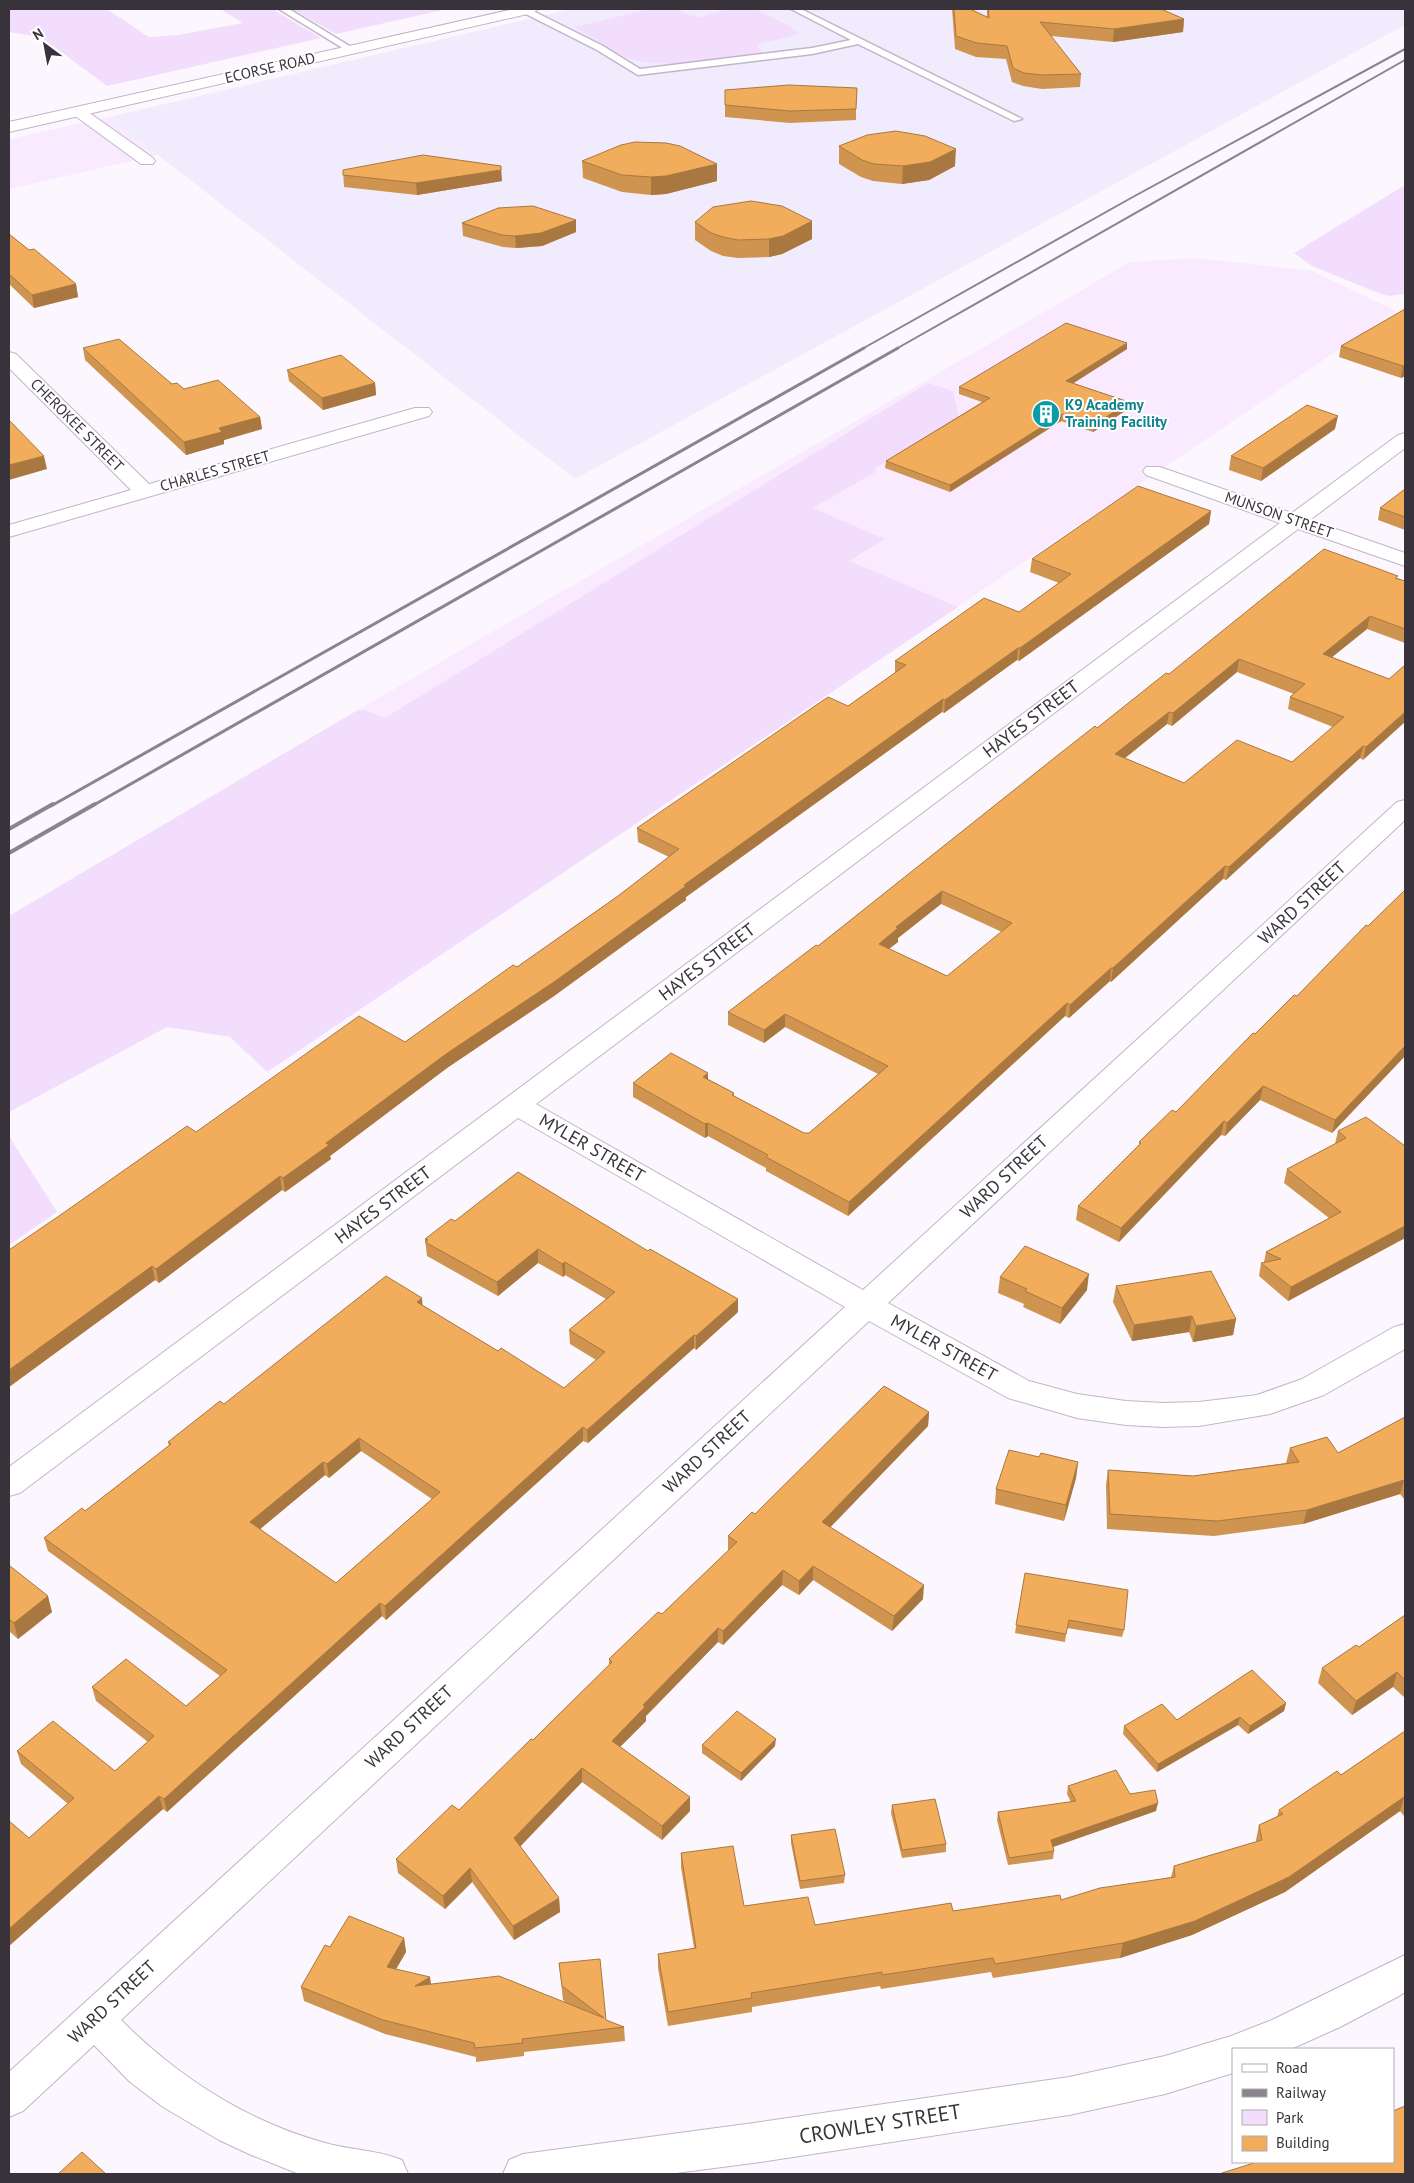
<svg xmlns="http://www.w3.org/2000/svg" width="1414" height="2183" viewBox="0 0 1414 2183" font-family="'PT Sans',sans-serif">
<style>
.built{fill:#f9eaff}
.industrial{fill:#f1ecfd}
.green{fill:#f3ddfc}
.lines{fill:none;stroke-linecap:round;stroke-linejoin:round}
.lane-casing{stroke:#c2b5c7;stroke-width:3}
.street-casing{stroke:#c2b5c7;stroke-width:2}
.secondary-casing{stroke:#c2b5c7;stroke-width:2}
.lane{fill:#fff;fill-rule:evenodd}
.street{fill:#fff;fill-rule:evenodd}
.secondary{fill:#fff;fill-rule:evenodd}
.rail-far2{stroke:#8a848c;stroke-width:2}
.rail-far1{stroke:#8a848c;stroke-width:3}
.rail{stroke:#8a848c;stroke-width:4}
.wall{fill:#cf944f;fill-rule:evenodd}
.shaded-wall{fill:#a97840}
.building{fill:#f1ac5c;stroke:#a97840;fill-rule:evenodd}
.labels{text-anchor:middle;stroke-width:4;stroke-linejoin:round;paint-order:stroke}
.far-street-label{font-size:15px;fill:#38333a;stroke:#fff}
.far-culture-label{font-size:15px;font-weight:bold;fill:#0d838f;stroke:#fff;text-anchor:start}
.street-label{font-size:18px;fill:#38333a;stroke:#fff}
.near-street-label{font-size:21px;fill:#38333a;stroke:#fff}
</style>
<rect width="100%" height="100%" fill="#fcf6fe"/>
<g class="built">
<path d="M109,117L158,155L9,189V139Z"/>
<path d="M1195,258L1312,271L1396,311L621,834L356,711L1130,262Z"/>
</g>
<path class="industrial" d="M571,9H1405V25L575,479L109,117Z"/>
<g class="green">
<path d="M9,9H107L149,37L178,35L243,23L220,9H272L321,38L107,86L41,37L9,32Z"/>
<path d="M292,9H447L336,34Z"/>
<path d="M650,9H675L692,16L699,17L731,9H754L786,24L799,34L763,43L757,46L763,52L758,54L675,64L642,62L625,57L574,27Z"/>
<path d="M1405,185V294L1389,296L1381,294L1312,266L1294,253Z"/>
<path d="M928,383L953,391L959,417L874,469L877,471L813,508L885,539L849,561L958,607L267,1072L230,1037L167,1027L9,1112V916L356,711L364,710L385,718Z"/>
<path d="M9,1136L57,1212L9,1245Z"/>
</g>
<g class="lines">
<defs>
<g id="lane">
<path d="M279,9H289L356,50L349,52Z"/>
<path d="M522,9H529L603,46L640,69L812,48L851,40L791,9H801L1022,119L1014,121L858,44L812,54L638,75L597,50L522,12Z"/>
</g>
<g id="street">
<path d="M79,107L84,109L153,158L155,161L153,164H141L74,115L71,112L74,109Z"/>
<path d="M9,352L16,354L149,484L415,408H429L432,412L429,416L9,537V525L131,490L9,368Z"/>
<path d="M1405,433V448L1310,520L1405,553V566L1298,529L536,1104L863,1290L1397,802L1405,800V820L888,1303L1029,1381L1077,1394L1126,1401L1163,1403L1199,1402L1257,1395L1302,1379L1394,1327L1405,1324V1349L1324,1395L1270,1414L1199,1426L1163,1427L1126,1425L1077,1418L1008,1398L869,1321L121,2020C178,2077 246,2121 325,2143C350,2150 378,2150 402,2160L408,2174H299L249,2154L219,2140L163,2107L130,2082L94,2045L23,2111L9,2117V2072L845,1307L518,1118L20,1493L9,1496V1467L1280,523L1146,475L1143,471L1146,467H1160L1292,513L1398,435Z"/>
<path d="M1405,1955V1992L1399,1996L1340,2027L1291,2049H1233V2073L1165,2094L1069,2115L761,2162L668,2174H503L509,2160L523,2154L761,2122L1069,2077L1165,2056L1231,2036L1272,2020Z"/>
</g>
<path id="secondary" d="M514,9H539L532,13L9,132V122Z"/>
</defs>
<use href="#lane" class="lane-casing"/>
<use href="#street" class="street-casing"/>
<use href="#secondary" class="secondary-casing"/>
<use href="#lane" class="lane"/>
<use href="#street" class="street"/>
<use href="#secondary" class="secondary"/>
<g class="rail-far2">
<path d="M862,349L1131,198L1405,49"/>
<path d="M896,349L1405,60"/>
</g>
<g class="rail-far1">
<path d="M51,806L864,348"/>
<path d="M92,806L898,348"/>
</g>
<g class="rail">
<path d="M9,829L53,804"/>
<path d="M9,853L95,804"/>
</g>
</g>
<g class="wall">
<path d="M952,9H970L987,17V9H1161L1184,19L1183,32L1113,42L1051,36L1081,74L1080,87L1042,89L1023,86L1012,82L1006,59L976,57L955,49Z"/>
<path d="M725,90L856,109V120L790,123L725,117Z"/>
<path d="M839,146L955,166L929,180L902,184L873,181L861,177L839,164Z"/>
<path d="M582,161L717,181L666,194L651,195L622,192L583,178Z"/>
<path d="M343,170L502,181L417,195L344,187Z"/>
<path d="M576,220V232L542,246L516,248L503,247L463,236L462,223Z"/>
<path d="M695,222L812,239L782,254L769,257L738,258L723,256L711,251L695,240Z"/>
<path d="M9,234L29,250L76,284L78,297L34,308L9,284Z"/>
<path d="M1405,309V376L1401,378L1339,357L1341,346Z"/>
<path d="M83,348L184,389L260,417L262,429L224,440V444L186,455L85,360Z"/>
<path d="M1127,349L1073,383L1129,402L1128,409L1093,432L1061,421L950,492L885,468L886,461L982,402L959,394V387Z"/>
<path d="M287,370L375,383L376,395L323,410L289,381Z"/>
<path d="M1335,429L1261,481L1229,470L1231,456Z"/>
<path d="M1405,489V530L1378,520L1380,508Z"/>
<path d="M1211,511L1209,524L1019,661L1017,660L944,713L942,712L686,897V900L554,996L447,1068L330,1156L331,1159L285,1192L282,1190L159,1283L155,1280L9,1387L196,1132L405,1042L517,967L618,896L669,857L638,842L637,828L848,706L895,673V661L1019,612L1059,583L1030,572L1032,559Z"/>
<path d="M1397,578L1405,581V643L1367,629L1332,657L1389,679L1363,760L1360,758L1226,880L1223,879L1111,982L1110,981L1069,1018L1065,1016L848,1216L766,1171V1168L708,1136L705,1138L633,1097V1083L708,1079L734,1093V1096L804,1133H809L878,1074L785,1027L764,1043L728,1025V1012L818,946L1097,728L1169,674ZM1237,672L1294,694L1290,697L1288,709L1333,727L1292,762L1184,783L1125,758L1167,724L1172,726ZM941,904L1002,932L947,976L889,949L898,942V938Z"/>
<path d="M1405,890V1056L1332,1133L1260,1100L1225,1136L1221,1135L1119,1242L1076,1220L1078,1206L1139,1145V1142L1176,1112L1255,1034L1297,996Z"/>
<path d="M1338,1131L1405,1146V1238L1288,1301L1259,1276L1261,1263L1264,1262L1266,1252L1329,1218L1284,1183L1287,1169L1335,1144Z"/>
<path d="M455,1221L648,1251L738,1299V1312L696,1350L694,1348L588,1443L583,1441L386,1620L382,1616L167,1812L163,1809L9,1946V1821L29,1838L68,1804L21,1764L17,1751L115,1771L148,1742L96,1701L92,1687L186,1706L220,1676L48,1551L44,1538L85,1511L169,1446L168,1442L224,1404L422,1305L498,1351L564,1388L596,1360L570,1344L569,1330L606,1299L565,1275L563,1277L538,1263L498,1296L427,1256L425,1239ZM361,1451L432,1499L336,1583L260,1529L325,1475L329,1478Z"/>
<path d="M1000,1277L1087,1290L1060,1324L1023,1307L1024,1304L998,1293Z"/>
<path d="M1116,1286L1236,1319L1233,1335L1193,1342L1189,1332L1132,1341L1113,1302Z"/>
<path d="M929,1412L928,1426L830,1527L923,1599L892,1631L813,1580L799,1595L782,1585L723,1645L718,1642L646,1716V1721L620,1747L690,1811L662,1840L582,1782L520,1846L559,1898L560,1912L514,1940L472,1882L445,1909L398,1873L396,1859L459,1810L533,1740L609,1665V1659L662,1614L728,1551V1536L755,1514Z"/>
<path d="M1405,1417V1500L1400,1494L1303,1524L1214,1536L1107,1529L1106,1485L1108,1470L1193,1476L1286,1463L1290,1448L1338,1453Z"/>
<path d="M1039,1457L1078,1462L1076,1478L1064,1521L995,1504L996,1489Z"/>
<path d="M9,1567L52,1612L18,1639L9,1631Z"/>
<path d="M1025,1573L1124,1630L1122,1637L1067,1628L1065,1642L1015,1633Z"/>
<path d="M1405,1615V1698L1393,1687L1352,1715L1318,1683L1322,1668L1359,1647Z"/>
<path d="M1286,1703L1284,1711L1248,1734L1238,1725L1157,1772L1123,1734L1124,1726L1177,1720Z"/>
<path d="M1405,1731V1815L1404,1816L1400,1811L1285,1892L1192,1935L1120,1958L993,1978L991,1972L881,1989L880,1986L752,2007V2012L668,2026L658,1968V1954L694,1948L681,1867V1853L744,1906L815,1925L953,1911L1061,1900L1171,1877L1174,1866L1256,1842V1840L1259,1825L1277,1817L1279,1810L1341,1775Z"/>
<path d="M702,1745L775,1746L741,1781L702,1753Z"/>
<path d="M1068,1786L1130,1794L1156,1811L1053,1847L1054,1851L1053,1859L1008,1865L997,1820L998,1812L1071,1802L1067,1794Z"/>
<path d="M892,1805L946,1844V1852L902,1858L891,1813Z"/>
<path d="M791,1835L845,1875L844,1883L800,1889L791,1843Z"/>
<path d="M404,1938L406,1952L396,1969L431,1984L567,2004L563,2000L559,1963L606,2020L624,2027L625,2041L524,2052V2056L476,2062V2057L385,2034L304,2001L301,1987L330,1947Z"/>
</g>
<g class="shaded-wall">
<path d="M1184,19L1183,32L1113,42L1114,29Z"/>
<path d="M956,149L955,166L929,180L902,184L903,166Z"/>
<path d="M717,164V181L666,194L651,195V177Z"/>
<path d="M501,166L502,181L417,195L416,183Z"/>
<path d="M576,220V232L542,246L516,248L515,236Z"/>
<path d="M812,221V239L782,254L769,257V239Z"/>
<path d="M76,284L78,297L34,308L32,295Z"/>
<path d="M1127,343V349L1066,388V381Z"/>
<path d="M1405,365V376L1401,378L1403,366Z"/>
<path d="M375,383L376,395L323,410L322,398Z"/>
<path d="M1129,402L1128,409L1093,432L1094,425Z"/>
<path d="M1062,414L1061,421L950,492V485Z"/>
<path d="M1338,416L1335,429L1261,481L1263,468Z"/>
<path d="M260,417L262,429L224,440V444L186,455L184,442L219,428Z"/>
<path d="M44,456L47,469L9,480V465Z"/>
<path d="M1211,511L1209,524L1019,661L1020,648Z"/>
<path d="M1370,616L1367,629L1321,666L1323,654Z"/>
<path d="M1018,648L1017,660L944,713L945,700Z"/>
<path d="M1239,659L1237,672L1172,726L1173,713Z"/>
<path d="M943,699L942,712L686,897V900L554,996L447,1068L330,1156L331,1159L285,1192L283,1178L326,1143L446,1054L684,885Z"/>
<path d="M1169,712L1167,724L1114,767L1115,754Z"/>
<path d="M1405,712V722L1363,760L1366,747Z"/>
<path d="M1363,746L1360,758L1226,880L1229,867Z"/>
<path d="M1225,866L1223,879L1111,982L1113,968Z"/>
<path d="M942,891L941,904L898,938V942L878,957L879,944L896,927Z"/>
<path d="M1111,968L1110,981L1069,1018L1070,1005Z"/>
<path d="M1067,1003L1065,1016L848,1216L849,1202Z"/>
<path d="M785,1014V1027L764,1043V1030Z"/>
<path d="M1405,1046V1056L1332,1133L1335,1120Z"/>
<path d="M708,1073V1086L703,1077Z"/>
<path d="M1263,1086L1260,1100L1225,1136L1227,1123Z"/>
<path d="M1224,1121L1221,1135L1119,1242L1121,1228Z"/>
<path d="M708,1123V1136L705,1138V1124Z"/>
<path d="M280,1176L282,1190L159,1283L156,1269Z"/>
<path d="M1405,1226V1238L1288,1301L1291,1287Z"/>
<path d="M538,1249V1263L498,1296L497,1282Z"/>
<path d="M565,1262V1275L563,1277L562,1264Z"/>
<path d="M152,1266L155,1280L9,1387V1370Z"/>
<path d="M1089,1274L1087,1290L1060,1324L1062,1308Z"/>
<path d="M422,1298L423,1312L417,1302Z"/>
<path d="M738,1299V1312L696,1350V1336Z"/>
<path d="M1192,1316L1189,1332L1132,1341L1134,1325Z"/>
<path d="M1236,1319L1233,1335L1193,1342L1196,1326Z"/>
<path d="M694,1335V1348L588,1443L587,1430Z"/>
<path d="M929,1412L928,1426L822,1536V1522Z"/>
<path d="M583,1427V1441L386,1620L385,1606Z"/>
<path d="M359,1438L361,1451L329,1478L327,1464Z"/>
<path d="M323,1462L325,1475L253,1535L250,1522Z"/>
<path d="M1078,1462L1076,1478L1064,1521L1066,1505Z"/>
<path d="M1404,1480L1400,1494L1303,1524L1307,1510Z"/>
<path d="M813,1566V1580L799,1595V1581Z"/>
<path d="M783,1570L782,1585L723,1645V1631Z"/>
<path d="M924,1585L923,1599L892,1631L894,1616Z"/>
<path d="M48,1596L52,1612L18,1639L14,1623Z"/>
<path d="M380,1603L382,1616L167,1812L164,1799Z"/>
<path d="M718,1628V1642L646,1716V1721L612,1755V1741L643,1705Z"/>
<path d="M1397,1672L1393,1687L1352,1715L1356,1701Z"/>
<path d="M1286,1703L1284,1711L1248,1734L1250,1726Z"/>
<path d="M1240,1717L1238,1725L1157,1772L1158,1764Z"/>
<path d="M776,1739L775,1746L741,1781V1773Z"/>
<path d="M582,1768V1782L515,1852L514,1838Z"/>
<path d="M159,1796L163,1809L9,1946V1929Z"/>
<path d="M690,1797V1811L662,1840V1826Z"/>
<path d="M1404,1797L1400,1811L1285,1892L1192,1935L1120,1958L1123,1943Z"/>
<path d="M1158,1803L1156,1811L1050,1848L1051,1840Z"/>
<path d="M470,1868L472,1882L445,1909L443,1896Z"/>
<path d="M559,1898L560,1912L514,1940L513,1926Z"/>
<path d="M404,1938L406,1952L389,1981L387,1967Z"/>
<path d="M430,1977L432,1991L415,1986Z"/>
</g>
<g class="building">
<path d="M954,9H970L989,18L988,9H1161L1184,19L1114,29L1040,22L1081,74L1043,75L1024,73L1013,68L1007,46L977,43L956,36Z"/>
<path d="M789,85L857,88L856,109L790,111L725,105V90Z"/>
<path d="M896,131L925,136L956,149L930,162L903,166L874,164L862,160L839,146L867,135Z"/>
<path d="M635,142L666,143L680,146L717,164L666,176L651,177L622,175L582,161L621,145Z"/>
<path d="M423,155L501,166V170L416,183L343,175V170Z"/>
<path d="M751,201L782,206L812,221L783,236L769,239L738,240L723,237L711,233L695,222L713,207Z"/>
<path d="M533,206L576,220L541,233L515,236L502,235L462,223L498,208Z"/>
<path d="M9,234L29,250L34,249L76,284L32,295L9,274Z"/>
<path d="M1405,309V365L1403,366L1341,346Z"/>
<path d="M1066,323L1127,343L1066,381L1129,402L1094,425L1062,414L950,485L886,461L990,398L959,387Z"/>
<path d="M119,339L172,384L177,383L184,389L218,380L260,417L219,428L222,432L184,442L83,348Z"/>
<path d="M341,355L375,383L322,398L287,370Z"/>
<path d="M1307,405L1338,416L1263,468L1231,456Z"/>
<path d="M9,420L44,456L9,465Z"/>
<path d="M1138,486L1211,511L1020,648H1018L945,700L943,699L684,885L686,886L554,982L446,1054L326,1143L329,1145L283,1178L280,1176L156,1269L152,1266L9,1370V1250L59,1216L187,1126L196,1132L359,1016L405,1042L513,965L517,967L618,896L679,849L637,828L828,697L848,706L906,665L895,661L984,598L1019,612L1071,574L1032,559Z"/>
<path d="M1405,489V517L1380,508Z"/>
<path d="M1324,549L1398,576L1395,578L1405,581V629L1370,616L1323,654L1389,679L1405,665V712L1366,747L1363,746L1229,867L1225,866L1113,968H1111L1070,1005L1067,1003L849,1202L766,1157L768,1155L708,1123L705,1124L633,1083L671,1053L708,1073L703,1077L734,1093L732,1095L804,1133H809L888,1066L785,1014L764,1030L728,1012L816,945L818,946L1058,755L1095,726L1097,728L1166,673L1169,674ZM1239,659L1305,684L1290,697L1344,717L1292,762L1237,740L1184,783L1115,754L1169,712L1173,713ZM942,891L1012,923L947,976L879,944L898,928L896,927Z"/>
<path d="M1405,890V1046L1335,1120L1263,1086L1227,1123L1224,1121L1121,1228L1078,1206L1141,1143L1139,1142L1172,1110L1176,1112L1253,1033L1255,1034L1294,995L1297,996L1366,925L1368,926Z"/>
<path d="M1366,1117L1405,1146V1226L1291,1287L1261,1263L1281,1259L1266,1252L1341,1212L1287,1169L1346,1138L1338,1131Z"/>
<path d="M518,1172L648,1251L650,1249L738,1299L696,1336L694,1335L587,1430L583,1427L385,1606L380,1603L164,1799L159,1796L9,1929V1821L29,1838L74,1798L17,1751L53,1721L115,1771L154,1736L92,1687L126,1659L186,1706L227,1670L44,1538L82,1508L85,1511L171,1444L168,1442L220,1401L224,1404L386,1276L422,1298L417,1302L498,1351L501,1348L564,1388L605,1352L569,1330L615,1292L565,1262L562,1264L538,1249L497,1282L425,1242L428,1240L425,1239L451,1219L455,1221ZM359,1438L440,1492L336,1583L250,1522L323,1462L327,1464Z"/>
<path d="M1025,1246L1089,1274L1062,1308L1025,1291L1027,1289L1000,1277Z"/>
<path d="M1211,1271L1236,1319L1196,1326L1192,1316L1134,1325L1116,1286Z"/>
<path d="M884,1386L929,1412L822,1522L924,1585L894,1616L813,1566L799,1581L783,1570L723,1631L718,1628L643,1705L645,1707L612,1741L690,1797L662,1826L582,1768L514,1838L559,1898L513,1926L470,1868L443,1896L396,1859L452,1805L459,1810L531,1739L533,1740L612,1662L609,1659L658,1612L662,1614L737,1542L728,1536L752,1512L755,1514Z"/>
<path d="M1405,1417V1480H1404L1307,1510L1217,1521L1110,1514L1108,1470L1193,1476L1299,1462L1290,1448L1327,1437L1338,1453Z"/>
<path d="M1009,1450L1039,1457L1041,1453L1078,1462L1066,1505L996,1489Z"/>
<path d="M10,1566L48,1596L14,1623L9,1619V1567Z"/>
<path d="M1025,1573L1128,1590L1124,1630L1069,1620L1066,1634L1016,1625Z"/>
<path d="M1405,1615V1680L1397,1672L1356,1701L1322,1668L1356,1645L1359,1647Z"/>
<path d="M1252,1670L1286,1703L1250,1726L1240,1717L1158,1764L1124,1726L1162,1704L1177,1720Z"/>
<path d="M737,1711L776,1739L741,1773L702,1745Z"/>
<path d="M1405,1731V1798L1404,1797L1289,1877L1195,1921L1123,1943L995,1964L993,1958L882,1975V1972L751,1993L752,1998L668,2012L658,1954L696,1948L681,1853L733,1846L744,1906L808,1897L815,1925L951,1903L953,1911L1060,1895L1061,1900L1100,1888L1175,1877L1174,1866L1262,1840L1259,1825L1283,1814L1279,1810L1337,1771L1341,1775Z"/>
<path d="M1116,1770L1130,1794L1155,1790L1158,1803L1051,1840L1054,1851L1009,1858L998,1812L1076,1801L1068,1786Z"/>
<path d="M935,1799L946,1844L902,1850L892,1805Z"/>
<path d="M835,1829L845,1875L800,1881L791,1835Z"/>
<path d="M349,1916L404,1938L387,1967L430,1977L415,1986L499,1976L604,2018L562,1986L559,1963L600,1959L606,2020L624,2027L522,2039L523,2043L475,2048L474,2043L383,2020L301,1987L325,1945L330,1947Z"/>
<path d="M1405,2106V2174H1219L1257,2162H1393V2111Z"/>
<path d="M82,2152L106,2174H58Z"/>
</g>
<defs>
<symbol id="building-disc" viewBox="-11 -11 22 22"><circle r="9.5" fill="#0f9aa8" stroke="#fff"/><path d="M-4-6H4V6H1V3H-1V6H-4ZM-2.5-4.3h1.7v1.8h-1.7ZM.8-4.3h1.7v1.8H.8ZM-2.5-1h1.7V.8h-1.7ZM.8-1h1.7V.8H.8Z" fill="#fff"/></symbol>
</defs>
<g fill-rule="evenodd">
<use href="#building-disc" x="1030" y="398" width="32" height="32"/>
</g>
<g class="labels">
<g class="far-street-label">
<text transform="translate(270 68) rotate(-13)" y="5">ECORSE ROAD</text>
<text transform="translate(77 425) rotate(45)" y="5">CHEROKEE STREET</text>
<text transform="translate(215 471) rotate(-16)" y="5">CHARLES STREET</text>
<text transform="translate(1279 515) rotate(19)" y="5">MUNSON STREET</text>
</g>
<g class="far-culture-label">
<text x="1065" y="410">K9 Academy<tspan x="1065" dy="17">Training Facility</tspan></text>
</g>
<g class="street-label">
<text transform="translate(1031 719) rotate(-37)" y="6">HAYES STREET</text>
<text transform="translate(1302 903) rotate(-43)" y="6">WARD STREET</text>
<text transform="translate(707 962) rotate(-37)" y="6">HAYES STREET</text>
<text transform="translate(592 1148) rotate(30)" y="6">MYLER STREET</text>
<text transform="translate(1004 1177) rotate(-43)" y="6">WARD STREET</text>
<text transform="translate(383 1205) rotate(-37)" y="6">HAYES STREET</text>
<text transform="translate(944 1348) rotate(29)" y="6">MYLER STREET</text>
<text transform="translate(707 1452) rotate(-43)" y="6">WARD STREET</text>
<text transform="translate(409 1727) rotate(-43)" y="6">WARD STREET</text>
<text transform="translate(112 2002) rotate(-43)" y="6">WARD STREET</text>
</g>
<g class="near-street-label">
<text transform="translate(880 2124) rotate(-9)" y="7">CROWLEY STREET</text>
</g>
</g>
<rect width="1414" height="2183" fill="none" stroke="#38333a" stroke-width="20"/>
<rect x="1232" y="2048" width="162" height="115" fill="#ffffff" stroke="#afadb0"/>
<rect x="1242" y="2064" width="25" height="8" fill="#ffffff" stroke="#afadb0"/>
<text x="1276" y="2073" font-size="15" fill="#38333a">Road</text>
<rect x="1242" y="2089" width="25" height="8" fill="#8a848c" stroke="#afadb0"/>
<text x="1276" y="2098" font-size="15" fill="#38333a">Railway</text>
<rect x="1242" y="2110" width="25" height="15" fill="#f3ddfc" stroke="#afadb0"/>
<text x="1276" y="2123" font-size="15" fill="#38333a">Park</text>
<rect x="1242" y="2136" width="25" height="15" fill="#f1ac5c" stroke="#afadb0"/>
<text x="1276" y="2148" font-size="15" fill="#38333a">Building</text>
<g transform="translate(45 45) rotate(328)" stroke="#ffffff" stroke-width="4" paint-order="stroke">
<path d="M0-4L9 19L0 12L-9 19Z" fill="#38333a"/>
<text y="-8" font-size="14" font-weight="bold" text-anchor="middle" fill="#38333a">N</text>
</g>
</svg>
